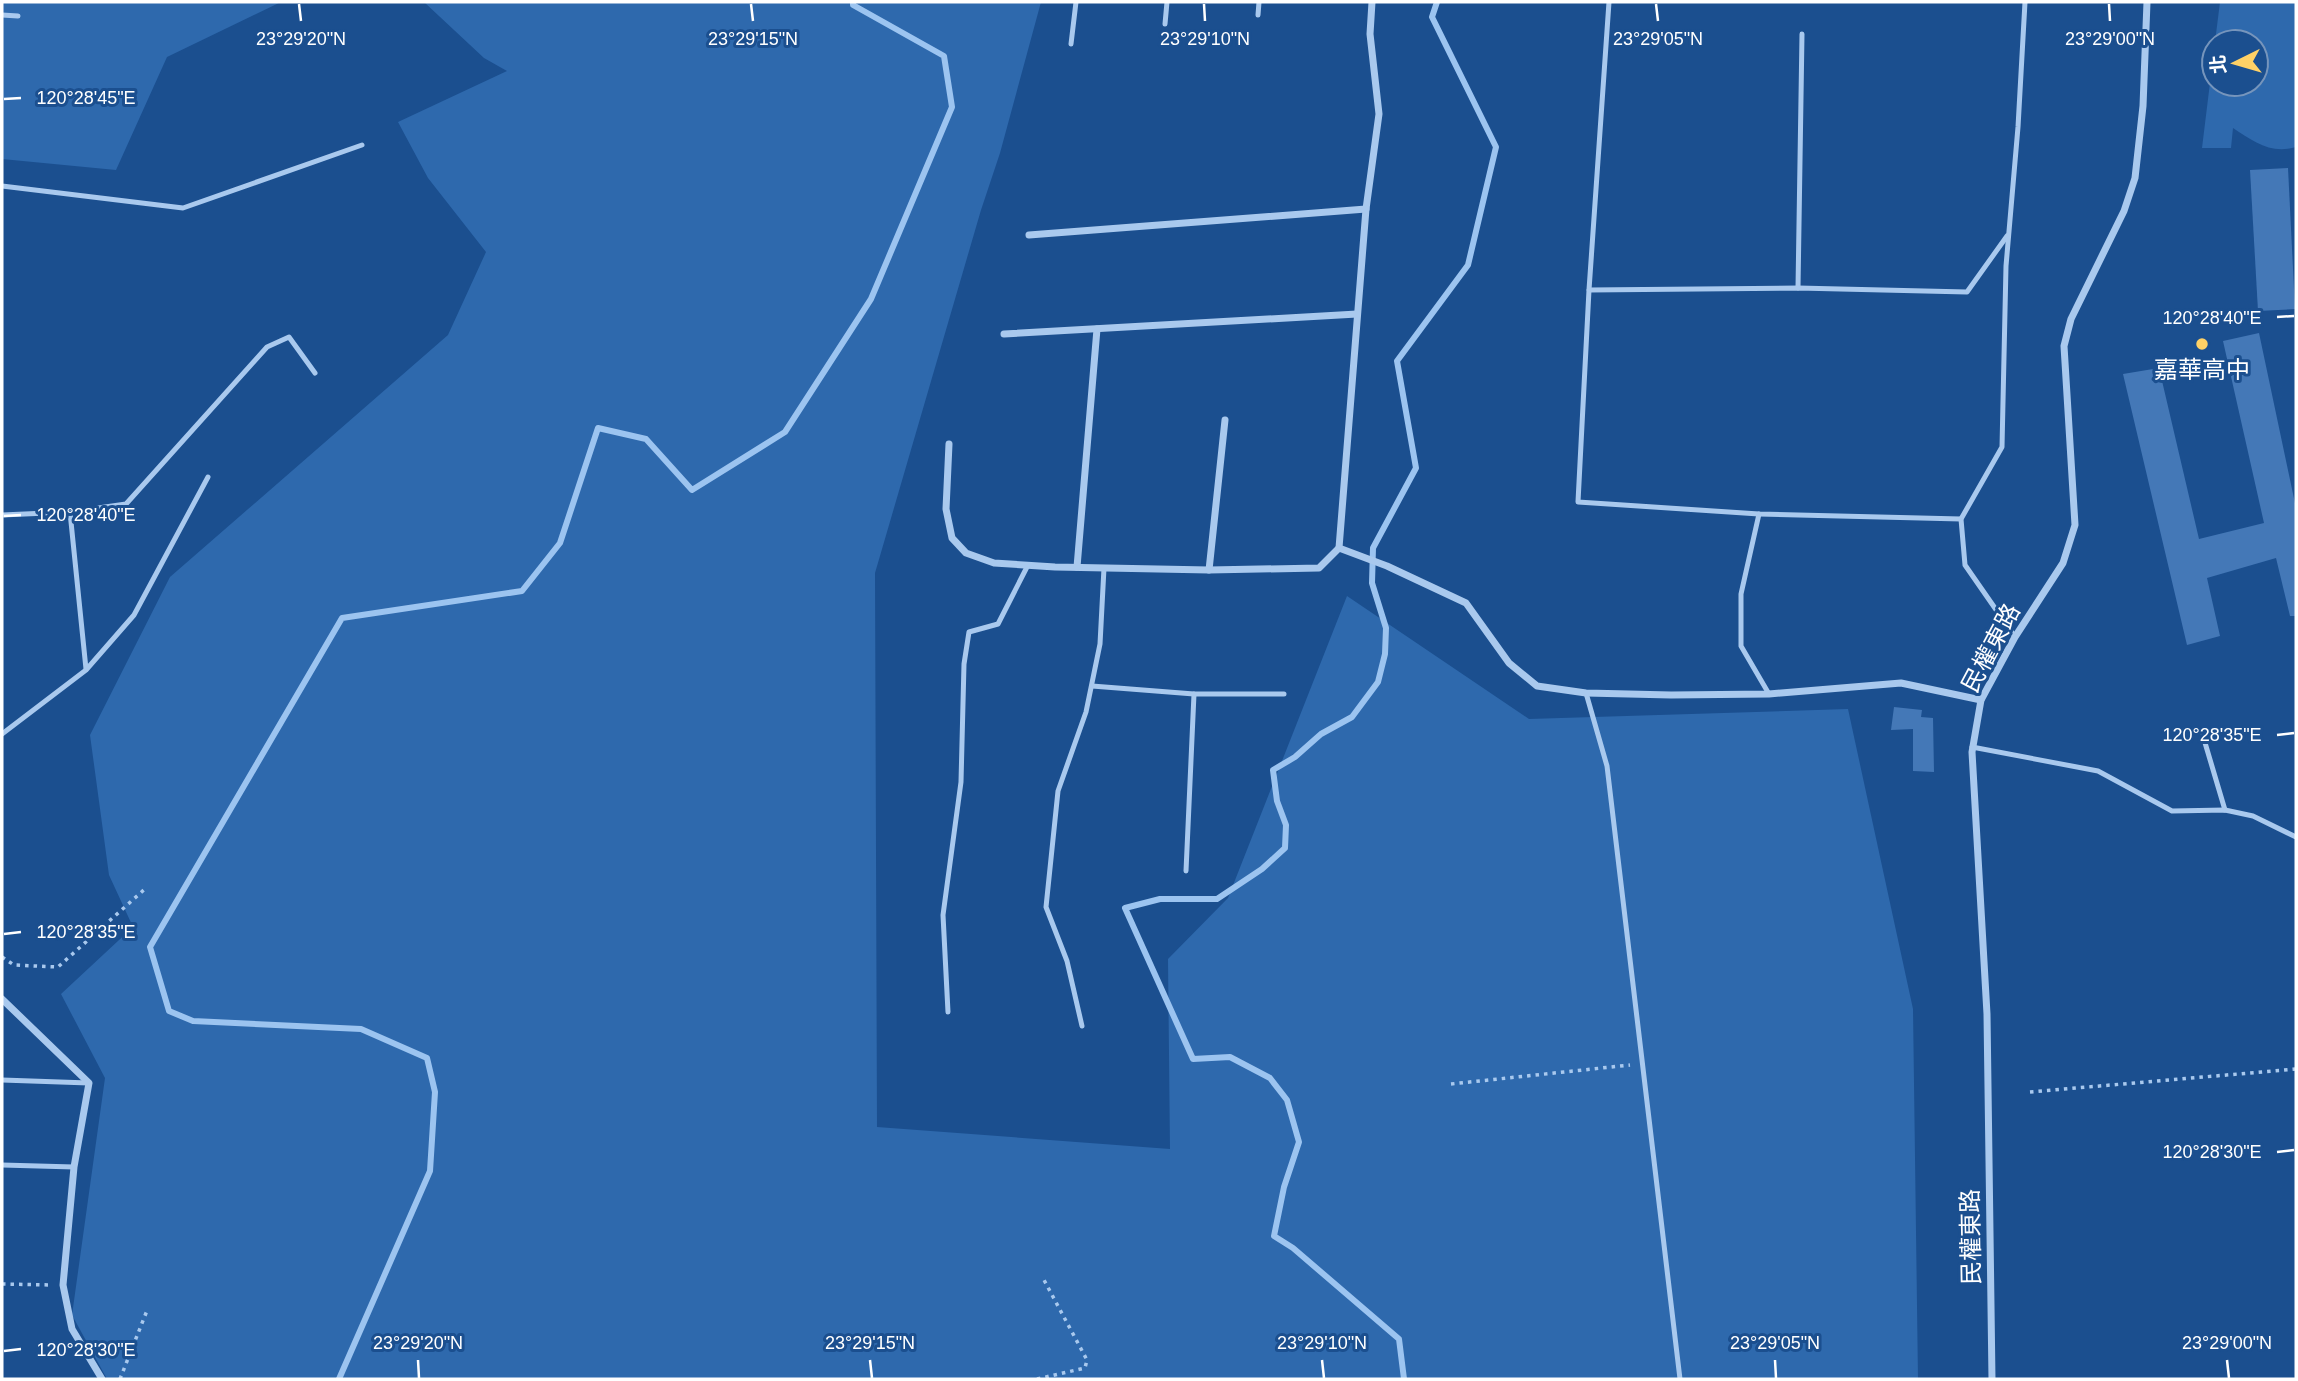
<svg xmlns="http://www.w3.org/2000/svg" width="2298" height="1381" viewBox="0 0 2298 1381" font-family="Arial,'Noto Sans TC',sans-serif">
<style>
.green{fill:#2e69ad}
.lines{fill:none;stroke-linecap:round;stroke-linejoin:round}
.stream{stroke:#9cc4f0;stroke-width:6}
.building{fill:#4478b7}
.path{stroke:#a9c9ee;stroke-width:3.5;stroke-dasharray:3.5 5;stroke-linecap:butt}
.lane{stroke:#a9c9ee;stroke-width:5}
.street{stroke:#a9c9ee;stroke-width:7}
.ticks{fill:none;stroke:#fff;stroke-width:2.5}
.poi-dot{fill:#ffd166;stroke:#1b4f8f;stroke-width:2.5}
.labels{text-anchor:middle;stroke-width:6;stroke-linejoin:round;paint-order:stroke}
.poi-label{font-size:24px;fill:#fff;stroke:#1b4f8f}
.street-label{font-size:24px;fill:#fff;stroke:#1b4f8f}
.ticks-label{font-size:18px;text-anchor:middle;fill:#fff;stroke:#1b4f8f;stroke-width:6;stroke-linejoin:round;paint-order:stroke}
</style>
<rect width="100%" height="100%" fill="#1b4f8f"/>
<g class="green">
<path d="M3,2H281L167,57L116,170L2,159Z"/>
<path d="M424,2H1041L1000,153L981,210L875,573L877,1127L1170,1149L1168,959L1228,898L1347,596L1529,719L1848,709L1913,1009L1918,1379H107L72,1315L105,1078L61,994L133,927L109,875L90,735L170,577L448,335L486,252L428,178L398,122L507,71L484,58Z"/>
<path d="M2220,2H2296V147C2271,155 2253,141 2233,128L2231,148H2202L2214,50V84H2256V42H2215Z"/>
</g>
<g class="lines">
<g class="stream">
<path d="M339,1379L430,1171L435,1092L427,1058L361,1029L193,1021L169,1011L150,947L342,618L522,591L560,543L598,428L646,439L692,490L785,432L871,299L952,107L944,56L853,5V2"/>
<path d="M1404,1379L1399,1339L1293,1248L1274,1236L1284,1187L1299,1142L1287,1100L1270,1078L1230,1057L1193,1059L1125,908L1160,899H1217L1262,869L1285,848L1286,825L1277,801L1273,770L1295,757L1321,734L1352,717L1378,682L1385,654L1386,628L1372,583L1373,548L1416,468L1397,361L1468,265L1496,147L1432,17L1437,2"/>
</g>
</g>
<g class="building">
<path d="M2288,168L2295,309L2258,311L2250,170Z"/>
<path d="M2259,333L2296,508V616H2290L2276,558L2207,578L2220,636L2187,645L2123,374L2159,368L2199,539L2264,523L2223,341Z"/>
<path d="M1894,707L1922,710L1921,717L1933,718L1934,772L1913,771V729L1891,730Z"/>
</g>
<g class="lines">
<g class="path">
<path d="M2,957L14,965L58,967L146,888"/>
<path d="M1451,1084L1630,1065"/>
<path d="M2030,1092L2296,1069"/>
<path d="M2,1284L52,1285"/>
<path d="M120,1379L148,1308"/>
<path d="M1037,1379L1085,1368L1087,1360L1044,1280"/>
</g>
<g class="lane">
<path d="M1609,2L1589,290L1578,502L1759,514L1961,519"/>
<path d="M2,15L18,16"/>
<path d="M1258,15L1259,2"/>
<path d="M1165,24L1167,2"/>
<path d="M1071,44L1076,2"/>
<path d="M2,186L183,208L362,145"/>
<path d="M1798,288L1802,34"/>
<path d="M1589,290L1798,288L1967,292L2007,236"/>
<path d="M70,512L86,669"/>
<path d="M1759,514L1741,594V646L1769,694"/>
<path d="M2,515L70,512L126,504L267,347L289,337L315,373"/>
<path d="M2015,637L1965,565L1961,519L2002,447L2006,266L2018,127L2025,2"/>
<path d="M1092,686L1194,694H1284"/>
<path d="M1586,693L1607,766L1680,1379"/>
<path d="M2,734L86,670L134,615L208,477"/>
<path d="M2203,736L2225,810"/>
<path d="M1972,747L2098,771L2172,811L2225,810L2253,816L2296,837"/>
<path d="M1186,871L1194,694"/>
<path d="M948,1012L943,915L961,782L964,664L969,632L998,624L1028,565"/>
<path d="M1082,1026L1067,961L1046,907L1058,791L1086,712L1100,644L1104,568"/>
<path d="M2,1080L89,1083"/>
<path d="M2,1165L74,1167"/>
</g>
<g class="street">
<path d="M1372,2L1370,34L1379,114L1366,209L1339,548L1387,566L1466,603L1509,663L1537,686L1586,693L1671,695L1769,694L1901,683L1981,700"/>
<path d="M1029,235L1366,209"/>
<path d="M1004,334L1357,314"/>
<path d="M949,444L946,509L952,538L966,553L994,563L1055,567L1209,570L1319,568L1339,548"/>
<path d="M1077,567L1097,329"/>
<path d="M1209,570L1225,420"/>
<path d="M2,999L89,1083L74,1167L63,1285L72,1329L102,1379"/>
<path d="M1992,1379L1987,1014L1972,752L1981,700L2015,637L2063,563L2075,525L2064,346L2071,319L2124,211L2135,178L2143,106L2147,2"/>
</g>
</g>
<path class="ticks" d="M299,4L301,21M751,4L753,21M1204,4L1205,21M1656,4L1658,21M2109,4L2110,21M4,99L21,98M2277,317L2294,316M4,516L21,515M2277,735L2294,733M4,934L21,932M2277,1152L2294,1150M4,1351L21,1349M418,1360L419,1378M870,1360L872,1378M1322,1360L1324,1378M1775,1360L1776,1378M2227,1360L2229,1378"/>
<circle class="poi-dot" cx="2202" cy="344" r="7"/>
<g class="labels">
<g class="poi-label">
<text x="2202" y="378">嘉華高中</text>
</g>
<g class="street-label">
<text transform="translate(1991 648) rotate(-62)" y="8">民權東路</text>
<text transform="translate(1971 1237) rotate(-91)" y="8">民權東路</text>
</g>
</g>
<g class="ticks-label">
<text x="301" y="45">23°29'20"N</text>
<text x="753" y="45">23°29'15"N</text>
<text x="1205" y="45">23°29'10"N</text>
<text x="1658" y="45">23°29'05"N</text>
<text x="2110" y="45">23°29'00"N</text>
<text x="86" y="104">120°28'45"E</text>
<text x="2212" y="324">120°28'40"E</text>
<text x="86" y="521">120°28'40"E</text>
<text x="2212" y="741">120°28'35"E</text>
<text x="86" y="938">120°28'35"E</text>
<text x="2212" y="1158">120°28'30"E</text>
<text x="418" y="1349">23°29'20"N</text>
<text x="870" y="1349">23°29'15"N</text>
<text x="1322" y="1349">23°29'10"N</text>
<text x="1775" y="1349">23°29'05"N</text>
<text x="2227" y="1349">23°29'00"N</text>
<text x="86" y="1356">120°28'30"E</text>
</g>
<rect width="2298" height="1381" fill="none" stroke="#ffffff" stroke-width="7"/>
<g transform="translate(2235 63) rotate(265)"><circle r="33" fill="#1b4f8f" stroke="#7695bc" stroke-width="2"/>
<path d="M0-5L12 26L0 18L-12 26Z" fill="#ffd166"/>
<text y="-10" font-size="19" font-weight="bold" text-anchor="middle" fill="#ffffff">北</text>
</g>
</svg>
